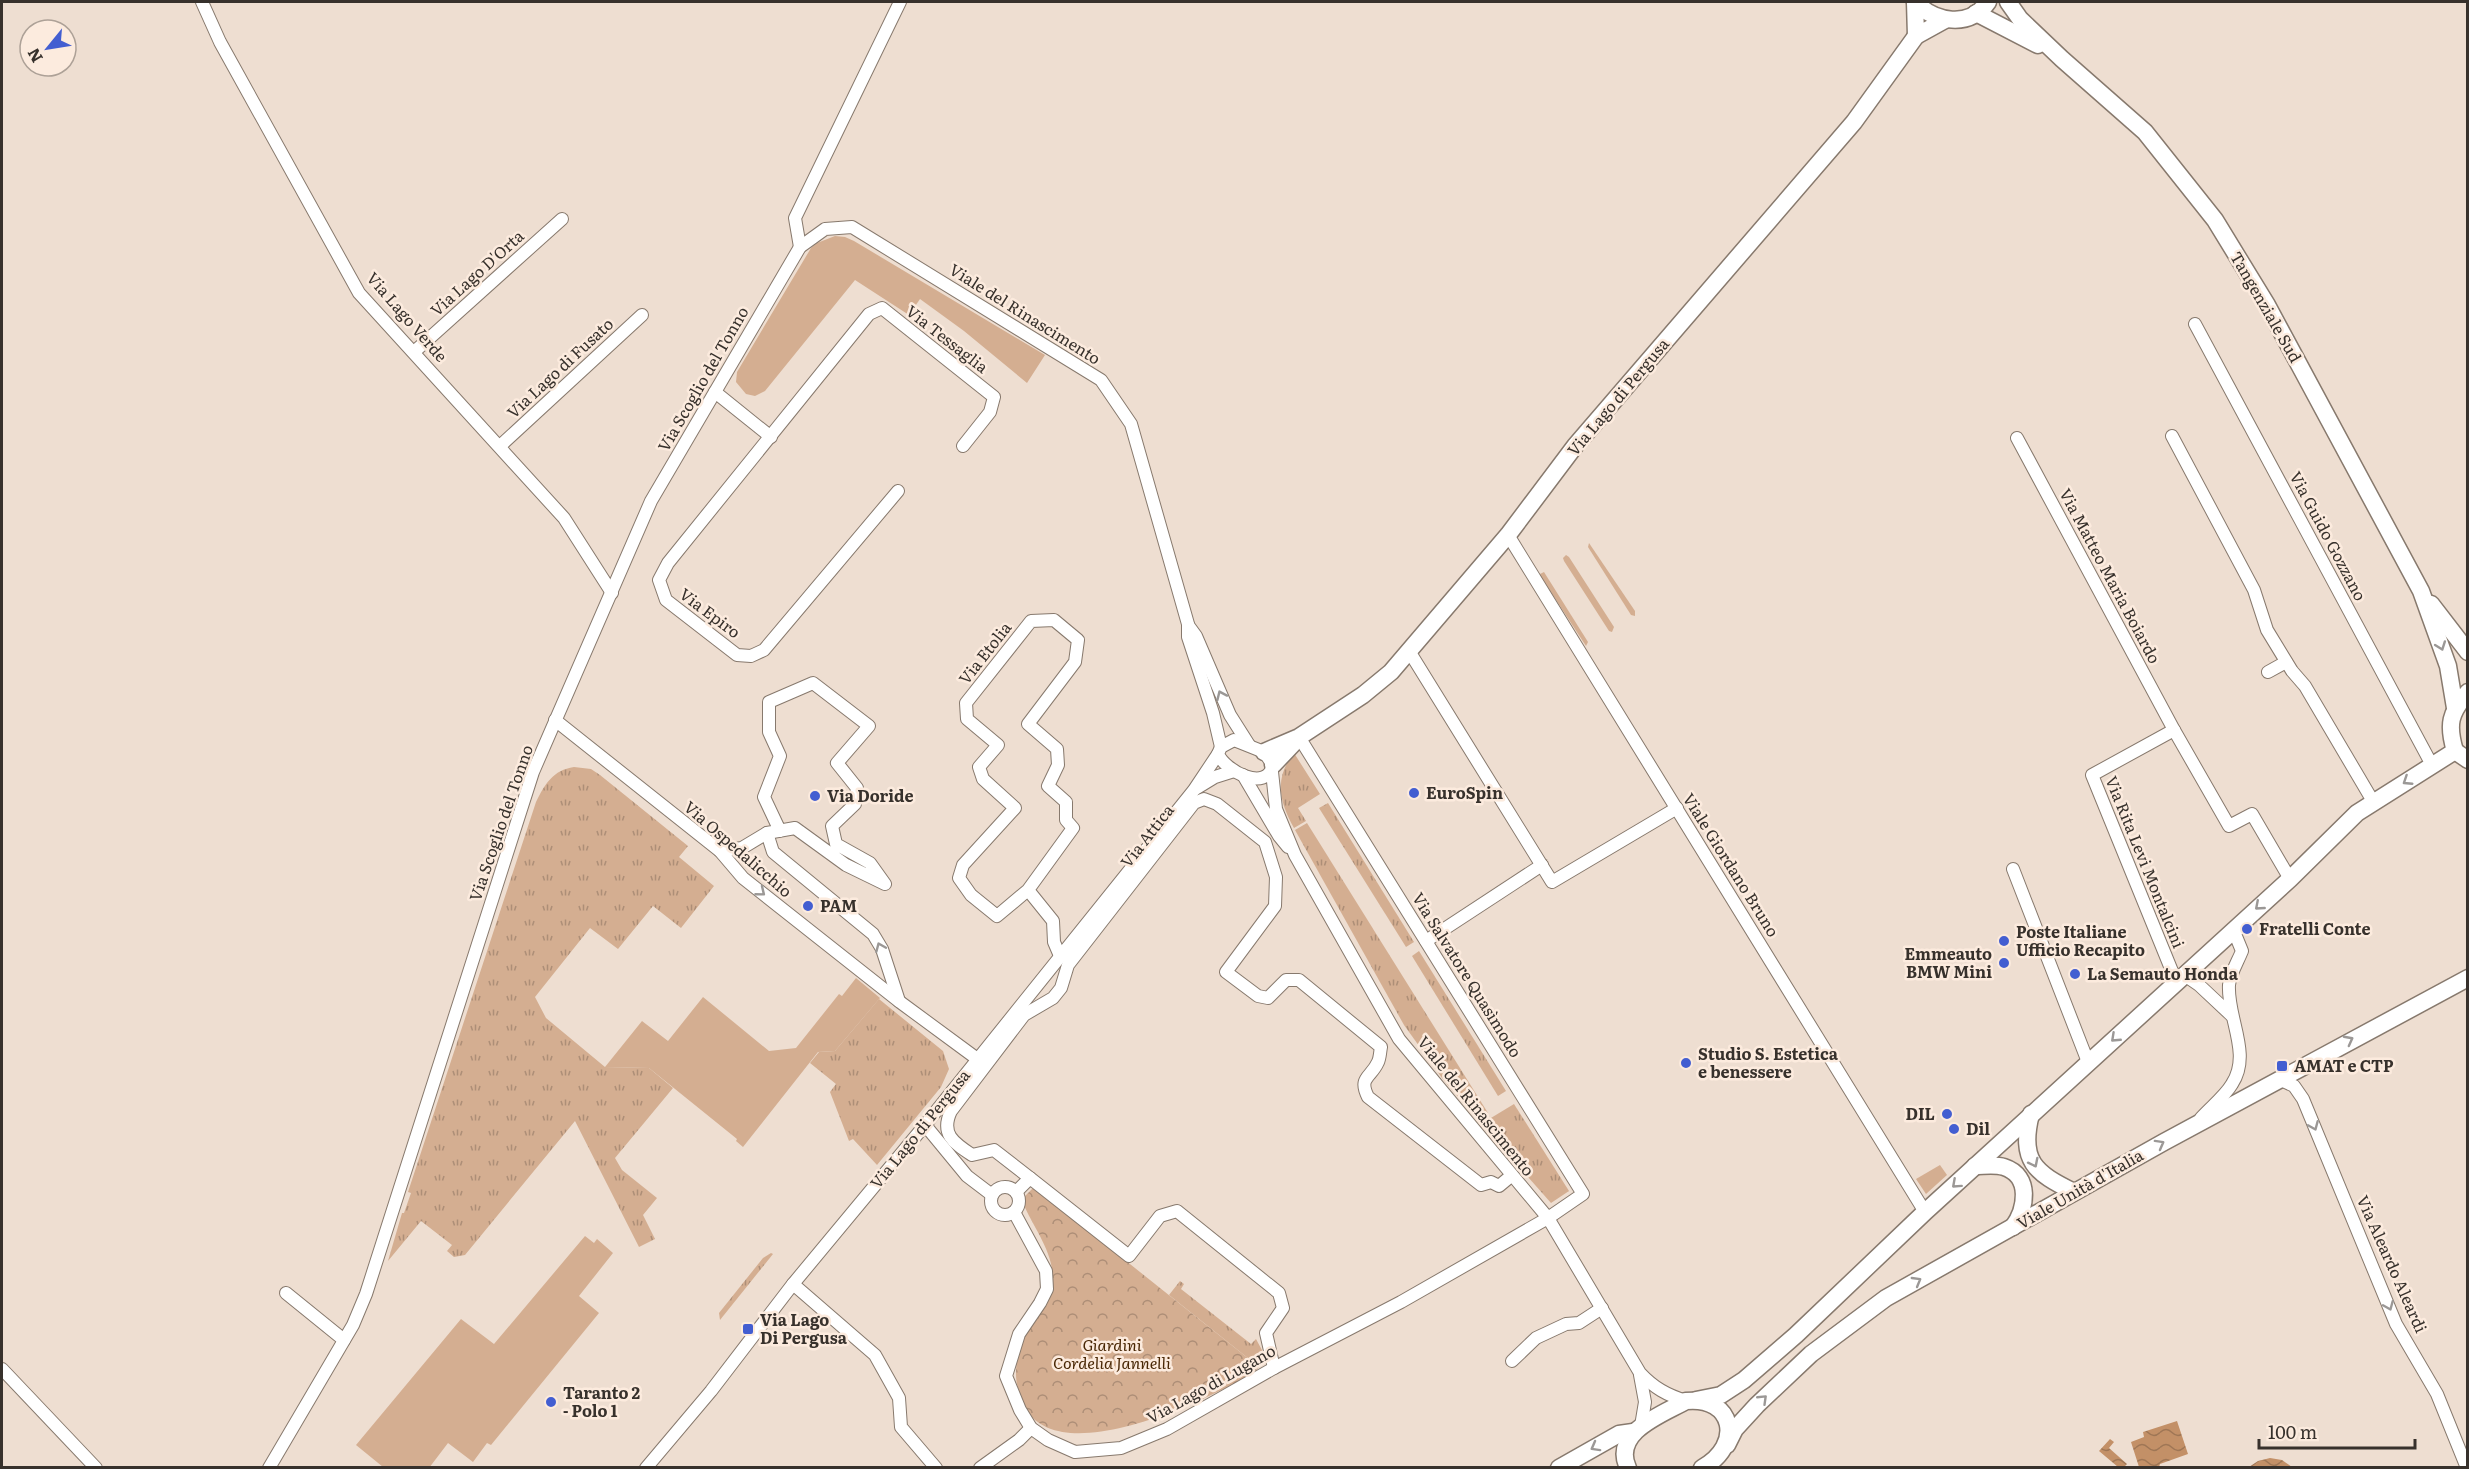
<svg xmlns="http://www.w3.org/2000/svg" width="2469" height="1469" viewBox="0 0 2469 1469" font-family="Literata,serif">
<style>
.grass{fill:url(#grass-tufts)}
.forest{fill:url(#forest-crowns)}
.garden{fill:#d4ae91}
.water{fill:url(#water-waves)}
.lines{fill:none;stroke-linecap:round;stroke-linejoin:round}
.street-casing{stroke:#87796d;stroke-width:14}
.secondary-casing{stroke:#87796d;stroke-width:19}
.street{stroke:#fff;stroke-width:12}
.secondary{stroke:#fff;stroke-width:16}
.oneway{stroke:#9b9896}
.poi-dot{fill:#435ed1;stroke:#fcebde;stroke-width:2}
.labels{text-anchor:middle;stroke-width:5;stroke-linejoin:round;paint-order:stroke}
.street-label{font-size:16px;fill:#37312c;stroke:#fcebde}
.poi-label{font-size:16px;font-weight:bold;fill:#37312c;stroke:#fcebde;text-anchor:start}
.park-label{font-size:16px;font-style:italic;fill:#492705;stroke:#fcebde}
</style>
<defs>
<pattern id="grass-tufts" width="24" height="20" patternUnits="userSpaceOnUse" patternTransform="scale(1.5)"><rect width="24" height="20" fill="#d4ae91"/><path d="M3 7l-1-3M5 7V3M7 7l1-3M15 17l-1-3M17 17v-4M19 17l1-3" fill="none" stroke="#ad8e77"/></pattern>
<pattern id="forest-crowns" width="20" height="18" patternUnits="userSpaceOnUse" patternTransform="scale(1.5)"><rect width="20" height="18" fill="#d4ae91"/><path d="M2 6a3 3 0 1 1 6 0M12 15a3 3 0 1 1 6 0" fill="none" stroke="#ad8e77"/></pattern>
<pattern id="water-waves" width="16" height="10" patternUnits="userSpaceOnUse" patternTransform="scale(1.5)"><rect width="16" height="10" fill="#c39067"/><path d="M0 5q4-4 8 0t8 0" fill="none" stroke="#9f7655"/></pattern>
</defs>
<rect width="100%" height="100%" fill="#eeded1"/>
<g class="grass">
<path d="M1294,753L1320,794L1298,808L1306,821L1294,828C1279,802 1274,777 1294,753Z"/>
<path d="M574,767L591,769L600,775L688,846L679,857L714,886L681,928L653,906L618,949L590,928L535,997L546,1018L605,1067L649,1068L673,1088L615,1158L622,1170L657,1198L643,1215L655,1239L639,1247L575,1121L465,1255L454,1257L447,1251L452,1245L421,1221L388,1261L402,1213H404L411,1193L408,1192L536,802C545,784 553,770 574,767Z"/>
<path d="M1328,803L1414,942L1406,947L1319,808Z"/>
<path d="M1307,823L1488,1113L1478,1120L1442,1078L1404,1025L1295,830Z"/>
<path d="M1419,951L1506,1091L1498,1096L1412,956Z"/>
<path d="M879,999L943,1051L949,1069L941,1087L877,1165L853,1139L849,1141L830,1092L836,1084L810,1063L819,1052L835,1051Z"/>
<path d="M1514,1104L1569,1191L1551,1203L1481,1124Z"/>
<path d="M771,1253L773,1254L720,1320L719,1313L763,1258Z"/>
<path d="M1180,1281L1184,1284L1181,1289L1251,1344L1256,1339L1263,1352L1259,1367L1169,1295Z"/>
</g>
<path class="forest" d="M1032,1189H1036L1259,1367L1252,1374C1203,1402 1061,1469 1026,1409C1021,1398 1016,1387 1016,1374C1016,1363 1018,1348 1023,1339C1034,1318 1053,1304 1053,1279C1053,1251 1033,1227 1023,1203L1025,1196Z"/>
<g class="garden">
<path d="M835,236L845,237L854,241L1045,355L1027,383L964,331L920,299L909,315L855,280L765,391L755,396L746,394L736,382L737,372L811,248L817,243Z"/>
<path d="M1589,543L1635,611V616L1631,615L1588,547Z"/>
<path d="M1566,555L1569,557L1614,627L1612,632L1609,631L1564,561L1563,558Z"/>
<path d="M1544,572L1588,642L1586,646L1541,577L1540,574Z"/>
<path d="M856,978L880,998L835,1051L818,1052L743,1147L736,1141L737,1139L649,1068L605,1067L642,1021L668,1041L703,997L769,1051L796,1048L839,994L842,996Z"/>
<path d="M1940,1165L1947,1175L1926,1194L1916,1179Z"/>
<path d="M585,1236L594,1243L597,1239L613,1253L579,1296L599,1313L491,1445L487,1443L473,1462L448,1443L429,1468L383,1467L356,1445L461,1319L494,1344Z"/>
</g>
<g class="water">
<path d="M2177,1421L2188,1454L2160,1464L2159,1467H2139L2131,1442L2144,1437L2143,1432Z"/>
<path d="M2110,1439L2114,1442L2109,1448L2127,1464L2124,1467H2118L2099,1451Z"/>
<path d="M2270,1458L2282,1460L2292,1467H2249L2258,1461Z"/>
</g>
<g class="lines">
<defs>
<g id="street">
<path d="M202,2L220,42L359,293L564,518L612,593"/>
<path d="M800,247L795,218L900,2"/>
<path d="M2195,324L2432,765"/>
<path d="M414,352L562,219"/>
<path d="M715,392L771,437"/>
<path d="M2172,436L2254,590L2267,630L2292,671L2305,686L2374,803"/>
<path d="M2017,438L2174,730L2229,826L2252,814L2290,879"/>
<path d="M500,446L642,315"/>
<path d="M898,491L764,650L751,656L737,655L666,600L659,580L668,563L869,314L882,308L994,397L990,412L963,446"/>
<path d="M1508,535L1925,1212"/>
<path d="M1188,625L1196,636L1230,715L1249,745"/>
<path d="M1409,651L1552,882L1677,808"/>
<path d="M2268,672L2286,662"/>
<path d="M555,720L720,851L743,878L900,1002L976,1058"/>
<path d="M2174,730L2092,775L2176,981"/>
<path d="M1234,740L1264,752L1273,765C1267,793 1225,771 1218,754L1221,747Z"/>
<path d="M1272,772L1276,809L1295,855L1399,1039L1548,1218L1640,1373C1654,1388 1667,1395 1686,1401"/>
<path d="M1243,775L1279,836L1288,847"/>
<path d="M1197,788L1215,777L1234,771"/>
<path d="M767,833L773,852L873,934L882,949L899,1001"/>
<path d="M720,851L742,848L767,833L795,828L846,865L885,884L870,863L836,844L832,826L855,804L857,788L837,763L869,726L813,683L769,702V732L780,756L764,797L780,831"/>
<path d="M2013,869L2088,1062"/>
<path d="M1028,890L997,916L971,895L959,878L963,865L1015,808L983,779L979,767L998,745L967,719L966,703L1031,621L1054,620L1078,640L1075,662L1028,724L1057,749L1058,765L1048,786L1066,802V820L1073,828L1028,890L1053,921L1054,942L1060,956"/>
<path d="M1426,941L1542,865"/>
<path d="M2183,974L2199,985L2231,1015"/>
<path d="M2281,1080L2294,1086L2303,1099L2396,1324L2437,1394L2467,1468"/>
<path d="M2201,1118C2211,1107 2225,1096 2232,1084C2252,1054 2227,1018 2229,985C2230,974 2238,961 2242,951L2233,929"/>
<path d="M925,1125L967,1176L992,1195"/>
<path d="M1030,1178L994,1150L972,1155C954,1143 940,1134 951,1111L1024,1015L1053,998L1061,988L1068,965L1194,803L1204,799L1217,804L1265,842L1276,877L1275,906L1226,972L1258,996L1268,998L1286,980H1299L1381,1047C1380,1052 1380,1058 1378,1062C1371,1078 1358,1077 1368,1097L1481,1185L1491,1182L1499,1186L1511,1176"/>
<circle cx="1005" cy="1201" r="14"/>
<path d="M1016,1192L1030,1178L1129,1256L1160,1216L1177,1211L1279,1293L1283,1308L1266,1333L1274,1368"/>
<path d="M1014,1212L1046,1271L1047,1289L1040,1303L1019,1334L1006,1376L1020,1410L1031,1428L1048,1440L1075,1452L1121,1448L1167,1429L1274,1368L1401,1302L1548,1218L1583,1194L1299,737"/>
<path d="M793,1284L875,1355L899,1398L901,1427L936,1468"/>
<path d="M286,1293L344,1340"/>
<path d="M1512,1361L1536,1338L1566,1324L1579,1323L1602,1308"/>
<path d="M2,1369L96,1468"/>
<path d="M1640,1375L1645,1402L1641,1426"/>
<path d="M269,1468L353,1325L366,1294L533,772L651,501L800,247L825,229L852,227L1101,380L1131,424L1188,624V637L1213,713L1221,747"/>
<path d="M646,1468L711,1391L793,1284L925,1125L1194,790L1218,754"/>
<path d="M980,1468L1019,1440L1031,1428"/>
</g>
<g id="secondary">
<path d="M1915,2C1935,22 1969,29 1988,2"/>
<path d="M1915,2L1916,36L1945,20"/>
<path d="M2008,2L2020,19L2062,59L2145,132L2215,220L2267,305L2421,591L2448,666L2455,708"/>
<path d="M1976,13L2038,45"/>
<path d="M2431,604L2468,652"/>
<path d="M2455,751L2468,760"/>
<path d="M1264,752L1299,737L1363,695L1391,672L1508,535L1575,446L1854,122L1916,36"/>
<path d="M1273,765L1293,744"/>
<path d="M2031,1114C2019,1161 2035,1173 2074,1192"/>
<path d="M1975,1166C1984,1166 1995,1164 2004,1167C2032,1176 2026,1209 2013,1227"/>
<path d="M1696,1400L1721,1395L1744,1380L1796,1335L1925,1212L2290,879L2357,813L2455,751C2447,724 2450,713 2468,692"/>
<path d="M1727,1445L1735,1429L1757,1405L1811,1354L1886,1298L2164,1142L2468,978"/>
<path d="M1559,1468L1619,1434L1633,1432"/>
<path d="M1628,1468C1611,1432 1663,1414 1686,1401C1734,1396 1744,1445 1702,1468"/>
</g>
</defs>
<use href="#street" class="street-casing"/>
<use href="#secondary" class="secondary-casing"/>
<use href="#street" class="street"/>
<use href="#secondary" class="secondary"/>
</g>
<defs><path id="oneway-chevron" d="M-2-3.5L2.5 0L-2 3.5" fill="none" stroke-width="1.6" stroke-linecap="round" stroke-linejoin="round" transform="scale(1.5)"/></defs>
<g class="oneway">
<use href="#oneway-chevron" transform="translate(2441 646) rotate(70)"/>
<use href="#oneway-chevron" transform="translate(1221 695) rotate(-114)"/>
<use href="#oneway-chevron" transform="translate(2407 781) rotate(147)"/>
<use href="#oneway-chevron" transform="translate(761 892) rotate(39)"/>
<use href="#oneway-chevron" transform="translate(2259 906) rotate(139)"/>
<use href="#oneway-chevron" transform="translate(880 947) rotate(-113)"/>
<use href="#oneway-chevron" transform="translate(2115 1038) rotate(137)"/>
<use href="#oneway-chevron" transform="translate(2349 1040) rotate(-28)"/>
<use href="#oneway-chevron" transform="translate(2314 1126) rotate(67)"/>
<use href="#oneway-chevron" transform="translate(2160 1144) rotate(-29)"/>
<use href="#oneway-chevron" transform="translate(2034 1163) rotate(63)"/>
<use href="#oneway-chevron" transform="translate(1956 1184) rotate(138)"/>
<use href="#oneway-chevron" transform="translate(1917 1281) rotate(-30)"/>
<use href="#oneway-chevron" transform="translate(2389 1306) rotate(67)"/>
<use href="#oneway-chevron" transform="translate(1763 1399) rotate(-44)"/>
<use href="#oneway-chevron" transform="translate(1595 1447) rotate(151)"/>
</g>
<g class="poi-dot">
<circle cx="1414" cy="793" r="6"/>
<circle cx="815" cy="796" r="6"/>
<circle cx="808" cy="906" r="6"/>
<circle cx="2247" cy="929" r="6"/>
<circle cx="2004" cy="941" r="6"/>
<circle cx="2004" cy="963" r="6"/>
<circle cx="2075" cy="974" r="6"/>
<circle cx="1686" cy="1063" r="6"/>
<rect x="2276" y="1060" width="12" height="12" rx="3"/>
<circle cx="1947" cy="1114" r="6"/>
<circle cx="1954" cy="1129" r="6"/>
<rect x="742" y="1323" width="12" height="12" rx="3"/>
<circle cx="551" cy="1402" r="6"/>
</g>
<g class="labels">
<g class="street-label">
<text transform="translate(477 273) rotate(-42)" y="6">Via Lago D'Orta</text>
<text transform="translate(2266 307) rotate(60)" y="6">Tangenziale Sud</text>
<text transform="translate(1025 314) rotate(32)" y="6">Viale del Rinascimento</text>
<text transform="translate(407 317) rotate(49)" y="6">Via Lago Verde</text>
<text transform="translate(947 339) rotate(38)" y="6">Via Tessaglia</text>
<text transform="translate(560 368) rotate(-43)" y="6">Via Lago di Fusato</text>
<text transform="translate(703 379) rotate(-60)" y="6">Via Scoglio del Tonno</text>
<text transform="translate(1618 397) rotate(-50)" y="6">Via Lago di Pergusa</text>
<text transform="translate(2328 536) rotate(62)" y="6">Via Guido Gozzano</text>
<text transform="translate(2110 576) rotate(62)" y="6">Via Matteo Maria Boiardo</text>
<text transform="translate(710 613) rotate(37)" y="6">Via Epiro</text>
<text transform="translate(985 653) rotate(-52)" y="6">Via Etolia</text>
<text transform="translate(501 823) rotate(-71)" y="6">Via Scoglio del Tonno</text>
<text transform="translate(1147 836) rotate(-52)" y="6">Via Attica</text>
<text transform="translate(738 849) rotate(41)" y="6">Via Ospedalicchio</text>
<text transform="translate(2145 862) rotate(68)" y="6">Via Rita Levi Montalcini</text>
<text transform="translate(1731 865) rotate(58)" y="6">Viale Giordano Bruno</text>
<text transform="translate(1467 975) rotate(58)" y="6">Via Salvatore Quasìmodo</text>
<text transform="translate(1476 1106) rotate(51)" y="6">Viale del Rinascimento</text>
<text transform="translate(920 1129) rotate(-51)" y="6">Via Lago di Pergusa</text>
<text transform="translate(2080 1189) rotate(-30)" y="6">Viale Unità d'Italia</text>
<text transform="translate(2392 1264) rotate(66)" y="6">Via Aleardo Aleardi</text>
<text transform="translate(1211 1384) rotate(-29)" y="6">Via Lago di Lugano</text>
</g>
<g class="poi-label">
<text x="1426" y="799">EuroSpin</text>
<text x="827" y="802">Via Doride</text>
<text x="820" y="912">PAM</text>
<text x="2259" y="935">Fratelli Conte</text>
<text x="2016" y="938">Poste Italiane<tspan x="2016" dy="18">Ufficio Recapito</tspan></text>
<text x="1992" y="960" text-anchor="end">Emmeauto<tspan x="1992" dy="18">BMW Mini</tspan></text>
<text x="2087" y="980">La Semauto Honda</text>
<text x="1698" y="1060">Studio S. Estetica<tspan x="1698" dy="18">e benessere</tspan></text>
<text x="2294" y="1072">AMAT e CTP</text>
<text x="1935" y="1120" text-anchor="end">DIL</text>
<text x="1966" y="1135">Dil</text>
<text x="760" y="1326">Via Lago<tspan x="760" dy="18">Di Pergusa</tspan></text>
<text x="563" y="1399">Taranto 2<tspan x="563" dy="18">- Polo 1</tspan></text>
</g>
<g class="park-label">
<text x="1112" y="1351">Giardini<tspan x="1112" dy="18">Cordelia Jannelli</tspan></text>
</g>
</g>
<rect width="2469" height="1469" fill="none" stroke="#37312c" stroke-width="6"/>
<g transform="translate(48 48) rotate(240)"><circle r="28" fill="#fcebde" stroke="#ada197" stroke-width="1.5"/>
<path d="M0-4.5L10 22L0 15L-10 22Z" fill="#435ed1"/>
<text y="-9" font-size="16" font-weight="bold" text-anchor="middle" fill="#37312c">N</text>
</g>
<path d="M2259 1439v9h156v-9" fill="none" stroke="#37312c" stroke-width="3"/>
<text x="2268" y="1439" font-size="18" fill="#37312c" stroke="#fcebde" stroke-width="4.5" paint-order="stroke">100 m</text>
</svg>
